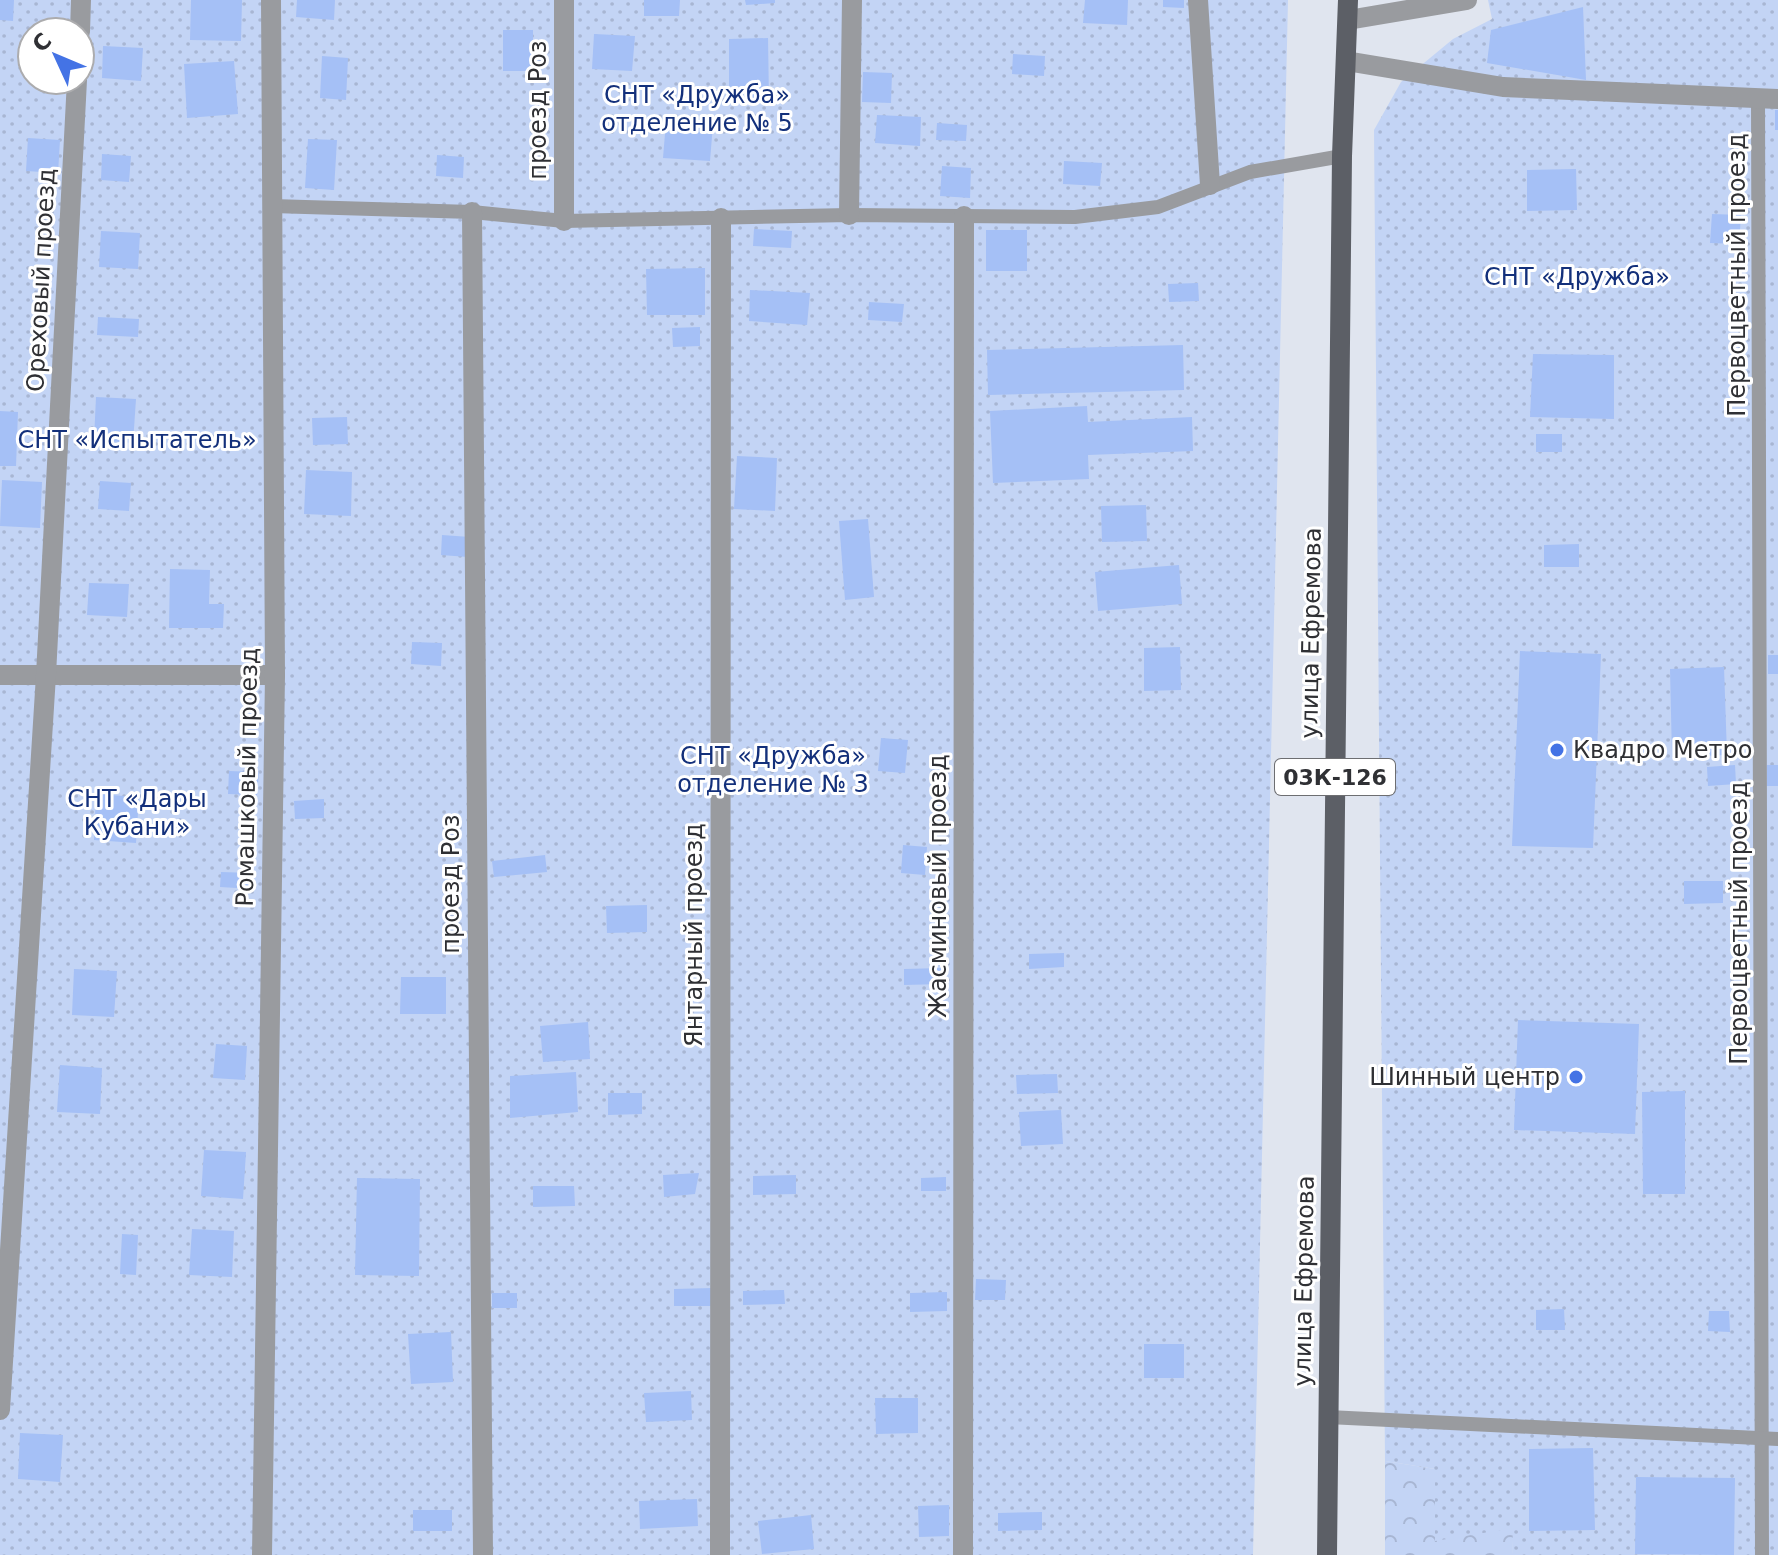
<svg xmlns="http://www.w3.org/2000/svg" width="1778" height="1555" viewBox="0 0 1778 1555" font-family="'DejaVu Sans',sans-serif">
<style>
.forest{fill:url(#forest-crowns)}
.garden{fill:url(#garden-dots);fill-rule:evenodd}
.building{fill:#a5c0f6}
.lines{fill:none;stroke-linecap:round;stroke-linejoin:round}
.service{stroke:#999b9f;stroke-width:14}
.minor{stroke:#999b9f;stroke-width:20}
.tertiary{stroke:#999b9f;stroke-width:20}
.primary{stroke:#5c5f66;stroke-width:20}
.poi-dot{fill:#4473e5;stroke:#fff;stroke-width:3}
.labels{text-anchor:middle;stroke-width:6;stroke-linejoin:round;paint-order:stroke}
.shield{fill:#fff;stroke:#6d6e71;stroke-width:2}
.shield-label{font-size:22px;font-weight:bold;fill:#2f3034}
.park-label{font-size:24px;fill:#13307b;stroke:#fff}
.street-label{font-size:24px;fill:#2f3034;stroke:#fff}
.poi-label{font-size:24px;fill:#2f3034;stroke:#fff;text-anchor:start}
</style>
<defs>
<pattern id="forest-crowns" width="20" height="18" patternUnits="userSpaceOnUse" patternTransform="scale(2)"><rect width="20" height="18" fill="#c3d4f5"/><path d="M2 6a3 3 0 1 1 6 0M12 15a3 3 0 1 1 6 0" fill="none" stroke="#a8b6d3"/></pattern>
<pattern id="garden-dots" width="8" height="8" patternUnits="userSpaceOnUse" patternTransform="scale(2)"><rect width="8" height="8" fill="#c3d4f5"/><path d="M2 2h.1M6 6h.1" fill="none" stroke="#a8b6d3" stroke-width="1.8" stroke-linecap="round"/></pattern>
</defs>
<rect width="100%" height="100%" fill="#e0e5ef"/>
<path class="forest" d="M1385,1461L1435,1469L1514,1528L1512,1555H1385Z"/>
<g class="garden">
<path d="M0,0H1288L1253,1555H0ZM32,32H80V80H32Z"/>
<path d="M1488,0H1778V1555H1512L1513,1528L1435,1541V1469L1385,1461L1374,130L1401,82L1453,39L1492,19Z"/>
</g>
<g class="building">
<path d="M0,0H14L13,21L0,20Z"/>
<path d="M191,0H242L241,41L190,40Z"/>
<path d="M297,0H335L334,20L296,17Z"/>
<path d="M644,0H680L679,16H644Z"/>
<path d="M745,0H775V3L746,5Z"/>
<path d="M1085,0H1128L1127,25L1083,23Z"/>
<path d="M1163,0H1184V8L1163,7Z"/>
<path d="M1583,7L1586,80L1487,63L1491,30Z"/>
<rect x="503" y="30" width="30" height="41"/>
<path d="M594,34L635,36L632,71L592,69Z"/>
<path d="M768,38L769,102H729V39Z"/>
<path d="M103,46L143,48L141,81L102,78Z"/>
<path d="M1013,54L1045,56L1044,76L1012,74Z"/>
<path d="M322,56L348,58L346,100L320,98Z"/>
<path d="M234,61L238,114L187,118L184,64Z"/>
<path d="M863,72L892,73L891,103L862,102Z"/>
<rect x="1775" y="110" width="3" height="20"/>
<path d="M877,115L921,117L920,146L875,143Z"/>
<path d="M666,122L713,124L710,161L663,158Z"/>
<path d="M937,123L967,125L966,141L936,140Z"/>
<path d="M28,138L60,140L58,173L26,171Z"/>
<path d="M308,139L337,140L334,190L305,188Z"/>
<path d="M102,154L131,156L129,182L101,180Z"/>
<path d="M437,155L464,157L463,178L436,176Z"/>
<path d="M1064,161L1102,163L1100,186L1063,184Z"/>
<path d="M942,166L971,168L970,198L940,196Z"/>
<path d="M1576,169L1577,210L1527,211V170Z"/>
<path d="M1712,214L1741,215L1739,244L1710,243Z"/>
<path d="M754,229L792,231L791,248L753,246Z"/>
<rect x="986" y="230" width="41" height="41"/>
<path d="M101,231L140,233L138,269L99,267Z"/>
<path d="M705,268V315H647L646,269Z"/>
<path d="M1198,283L1199,301L1169,302L1168,284Z"/>
<path d="M750,290L810,293L807,325L749,321Z"/>
<path d="M869,302L904,304L902,322L868,320Z"/>
<path d="M98,317L139,319L138,337L97,335Z"/>
<path d="M700,327V346L673,347L672,328Z"/>
<path d="M1183,345L1184,390L988,395L987,350Z"/>
<path d="M1533,354L1614,355V419L1530,417Z"/>
<path d="M96,397L136,399L133,443L94,440Z"/>
<path d="M1087,406L1088,422L1192,417L1193,451L1088,455L1089,479L993,483L990,411Z"/>
<path d="M0,411L18,412L16,466H0Z"/>
<path d="M347,417L348,444L313,445L312,418Z"/>
<rect x="1536" y="434" width="26" height="18"/>
<path d="M737,456L777,458L775,511L734,509Z"/>
<path d="M306,470L352,472L351,516L304,514Z"/>
<path d="M2,480L42,482L40,528L0,526Z"/>
<path d="M100,481L131,483L129,511L98,509Z"/>
<path d="M1146,505L1147,541L1102,542L1101,506Z"/>
<path d="M868,519L874,597L845,600L839,521Z"/>
<path d="M442,535L470,537L468,557L441,555Z"/>
<path d="M1579,544V567H1544V545Z"/>
<path d="M1179,565L1182,604L1098,611L1095,572Z"/>
<path d="M170,569L210,570L209,604H224L223,628H169Z"/>
<path d="M89,583L129,584L127,617L87,615Z"/>
<path d="M412,642L442,643L441,666L411,664Z"/>
<path d="M1180,647L1181,690L1144,691V648Z"/>
<path d="M1520,651L1601,654L1593,848L1512,846Z"/>
<rect x="1768" y="655" width="10" height="19"/>
<path d="M1724,667L1727,755L1672,757L1670,669Z"/>
<path d="M881,738L908,740L905,773L878,771Z"/>
<path d="M1735,765L1736,784L1708,786L1707,767Z"/>
<rect x="1767" y="765" width="11" height="21"/>
<path d="M229,771L259,772L257,795L228,794Z"/>
<path d="M96,794L139,797L136,843L94,840Z"/>
<path d="M324,799V818L295,819L294,801Z"/>
<path d="M903,845L927,847L925,875L901,873Z"/>
<path d="M545,855L547,872L494,877L492,861Z"/>
<path d="M221,872L253,873V889L220,887Z"/>
<path d="M1684,881H1723V903L1684,904Z"/>
<path d="M647,905V932L607,933L606,906Z"/>
<path d="M1064,953V967L1029,969V954Z"/>
<path d="M942,968V984L904,985V969Z"/>
<path d="M74,969L117,971L114,1017L72,1015Z"/>
<path d="M401,977H446V1014H400Z"/>
<path d="M1518,1020L1639,1024L1635,1134L1514,1130Z"/>
<path d="M588,1022L590,1059L543,1062L540,1026Z"/>
<path d="M216,1044L247,1046L245,1080L213,1078Z"/>
<path d="M60,1065L102,1068L100,1114L57,1112Z"/>
<path d="M576,1072L578,1112L510,1118V1076Z"/>
<path d="M1057,1074L1058,1093L1017,1094L1016,1075Z"/>
<path d="M1685,1091V1194H1643L1642,1092Z"/>
<path d="M608,1093H642V1114L608,1115Z"/>
<path d="M1061,1110L1063,1144L1021,1146L1019,1112Z"/>
<path d="M204,1150L246,1152L243,1199L201,1196Z"/>
<path d="M699,1173L695,1194L664,1197L663,1175Z"/>
<path d="M796,1175V1194L753,1195V1176Z"/>
<path d="M946,1177V1191H921V1178Z"/>
<path d="M357,1178L420,1179L419,1276L355,1275Z"/>
<path d="M533,1186H574L575,1206L533,1207Z"/>
<path d="M192,1229L234,1231L232,1277L189,1275Z"/>
<path d="M122,1234L138,1235L136,1275L120,1274Z"/>
<path d="M976,1279L1006,1280L1005,1300H975Z"/>
<path d="M713,1288L714,1306H674V1289Z"/>
<path d="M784,1290L785,1304L743,1305V1291Z"/>
<path d="M947,1292V1311L910,1312V1293Z"/>
<rect x="492" y="1293" width="25" height="15"/>
<path d="M1564,1309L1565,1330H1536V1310Z"/>
<path d="M1709,1311H1729L1730,1332L1708,1331Z"/>
<path d="M451,1332L453,1382L411,1384L408,1334Z"/>
<rect x="1144" y="1344" width="40" height="34"/>
<path d="M691,1391L692,1420L646,1422L644,1393Z"/>
<path d="M875,1398H918V1433L876,1434Z"/>
<path d="M20,1433L63,1435L60,1482L18,1479Z"/>
<path d="M1593,1448L1595,1530L1529,1531V1449Z"/>
<path d="M1636,1477L1735,1478L1734,1555L1635,1554Z"/>
<path d="M697,1499L698,1526L640,1529L639,1501Z"/>
<path d="M949,1505V1536L919,1537L918,1506Z"/>
<rect x="413" y="1510" width="39" height="21"/>
<path d="M1042,1512V1530L998,1531V1513Z"/>
<path d="M811,1515L814,1549L762,1554L758,1521Z"/>
</g>
<g class="lines">
<g class="service">
<path d="M1758,99L1762,1555"/>
<path d="M272,206L472,212L564,221L849,215L1075,217L1158,207L1250,172L1342,156"/>
<path d="M1328,1417L1778,1439"/>
</g>
<g class="minor">
<path d="M1198,0L1210,185"/>
<path d="M80,32L81,0"/>
<path d="M1346,61L1503,87L1778,99"/>
<path d="M472,212L483,1555"/>
<path d="M849,215L852,0"/>
<path d="M564,221V0"/>
<path d="M0,675H275"/>
<path d="M0,1410L46,675L77,80"/>
<path d="M262,1555L275,675L271,0"/>
<path d="M720,1555L721,218"/>
<path d="M963,1555L964,216"/>
</g>
<path class="tertiary" d="M1348,20L1467,0"/>
<path class="primary" d="M1327,1555L1342,156L1348,0"/>
</g>
<g class="poi-dot">
<circle cx="1557" cy="750" r="8"/>
<circle cx="1576" cy="1077" r="8"/>
</g>
<g class="labels">
<rect class="shield" x="1275" y="759" width="120" height="36" rx="6"/>
<g class="shield-label">
<text x="1335" y="785">03К-126</text>
</g>
<g class="park-label">
<text x="697" y="103">СНТ «Дружба»<tspan x="697" dy="28">отделение № 5</tspan></text>
<text x="1577" y="285">СНТ «Дружба»</text>
<text x="137" y="448">СНТ «Испытатель»</text>
<text x="773" y="764">СНТ «Дружба»<tspan x="773" dy="28">отделение № 3</tspan></text>
<text x="137" y="807">СНТ «Дары<tspan x="137" dy="28">Кубани»</tspan></text>
</g>
<g class="street-label">
<text transform="translate(538 110) rotate(-90)" y="8">проезд Роз</text>
<text transform="translate(1737 275) rotate(-90)" y="8">Первоцветный проезд</text>
<text transform="translate(41 280) rotate(-87)" y="8">Ореховый проезд</text>
<text transform="translate(1311 633) rotate(-89)" y="8">улица Ефремова</text>
<text transform="translate(247 777) rotate(-89)" y="8">Ромашковый проезд</text>
<text transform="translate(451 884) rotate(-90)" y="8">проезд Роз</text>
<text transform="translate(938 886) rotate(-90)" y="8">Жасминовый проезд</text>
<text transform="translate(1739 923) rotate(-90)" y="8">Первоцветный проезд</text>
<text transform="translate(694 935) rotate(-90)" y="8">Янтарный проезд</text>
<text transform="translate(1304 1281) rotate(-89)" y="8">улица Ефремова</text>
</g>
<g class="poi-label">
<text x="1573" y="758">Квадро Метро</text>
<text x="1560" y="1085" text-anchor="end">Шинный центр</text>
</g>
</g>
<g transform="translate(56 56) rotate(314)"><circle r="38" fill="#ffffff" stroke="#acacae" stroke-width="2"/>
<path d="M0-6L14 30L0 20L-14 30Z" fill="#4473e5"/>
<text y="-12" font-size="22" font-weight="bold" text-anchor="middle" fill="#2f3034">С</text>
</g>
</svg>
